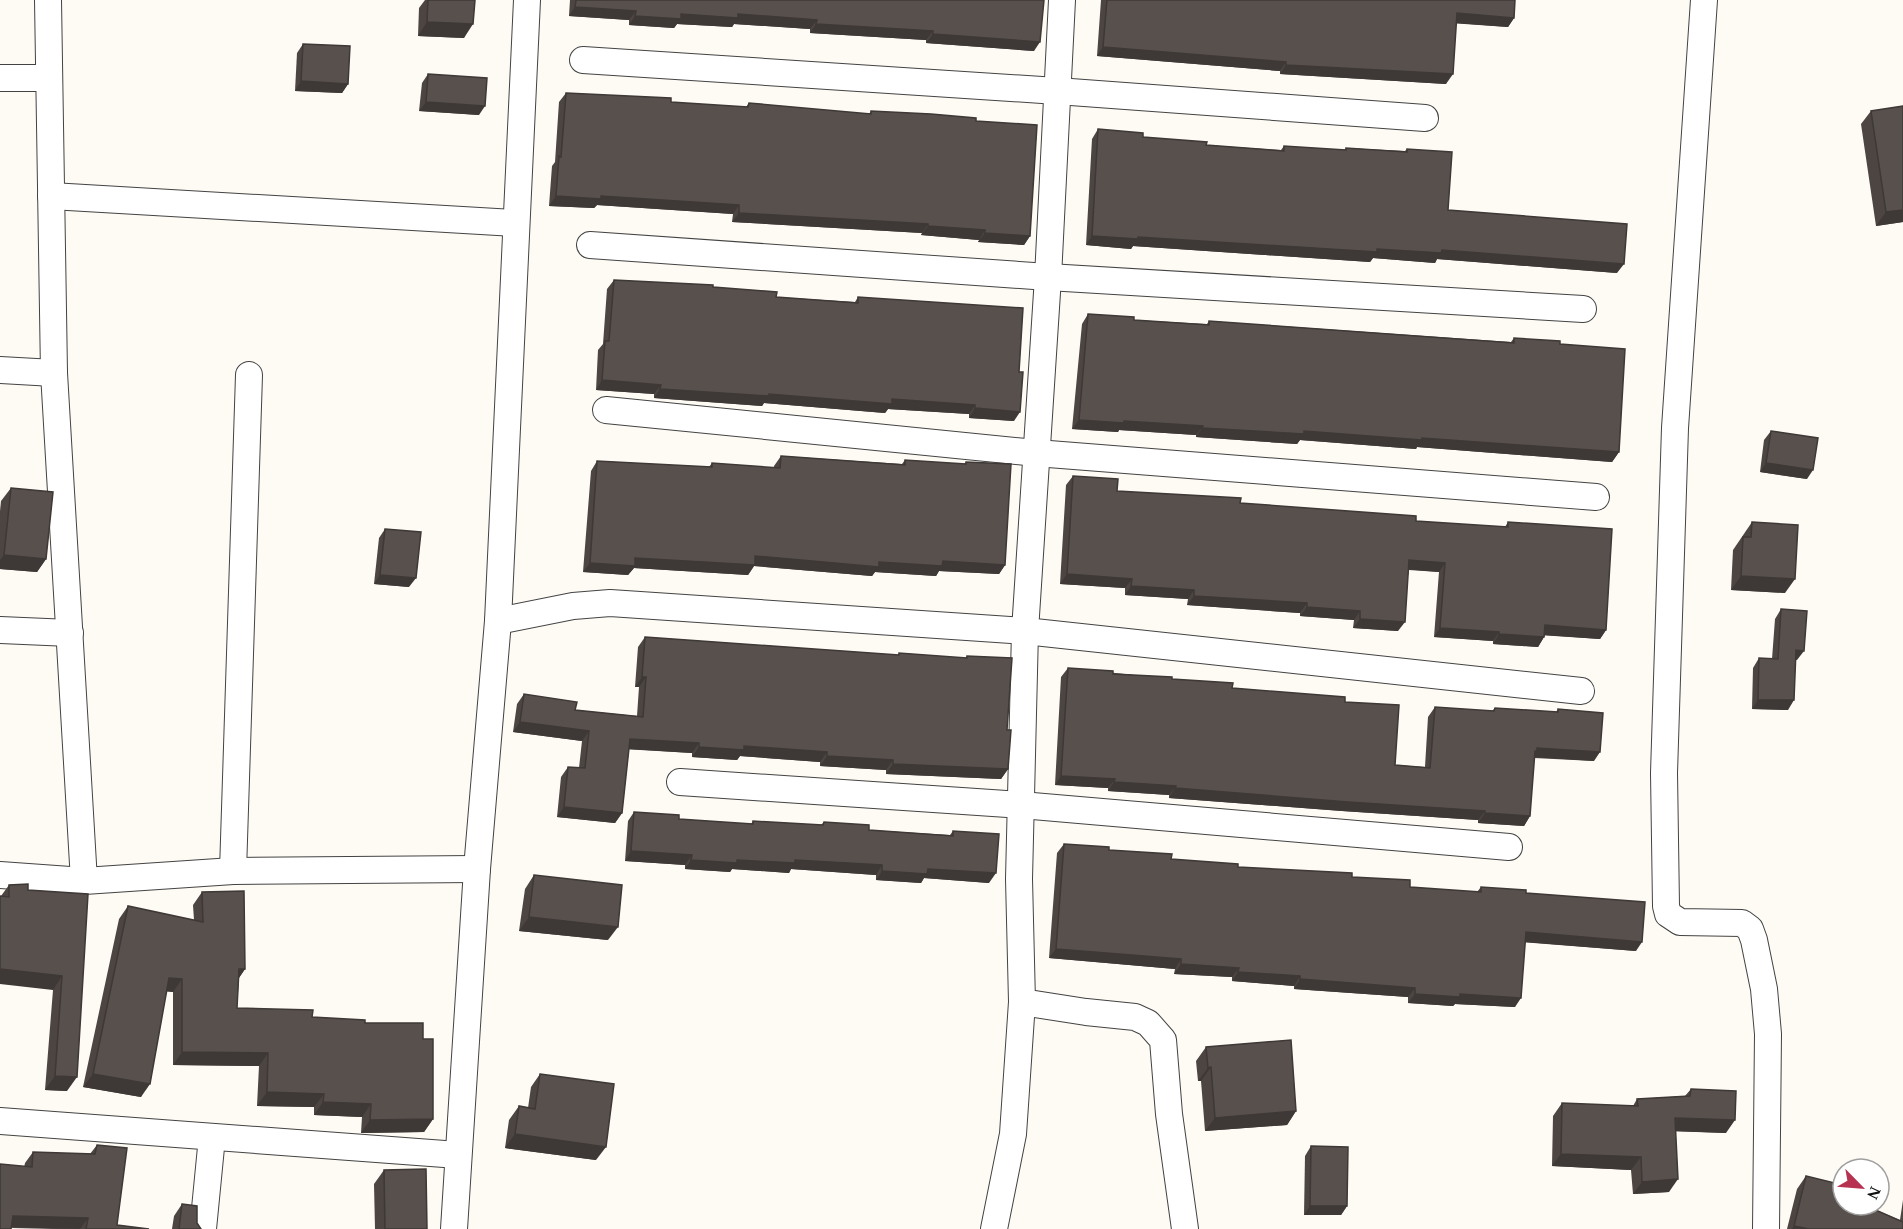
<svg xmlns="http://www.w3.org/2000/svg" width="1903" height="1229" viewBox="0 0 1903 1229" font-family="Georgia,serif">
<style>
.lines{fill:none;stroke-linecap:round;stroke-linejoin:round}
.street-casing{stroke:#434343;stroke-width:28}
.street{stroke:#fff;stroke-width:26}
.wall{fill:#4c4542}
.shaded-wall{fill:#3e3836}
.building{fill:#58504d;stroke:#3e3836;stroke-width:1.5}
</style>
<rect width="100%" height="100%" fill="#fefaf4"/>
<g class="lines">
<defs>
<g id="street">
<path d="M48,0L54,373L84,881"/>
<path d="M1704,0L1675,428L1664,773L1666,906L1668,914L1680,922L1742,923L1750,929L1754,940L1764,989L1768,1034L1766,1229"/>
<path d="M583,60L1057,91L1425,118"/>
<path d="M0,78H49"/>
<path d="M51,196L516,223"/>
<path d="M590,245L1048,277L1583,309"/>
<path d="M0,370L54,373"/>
<path d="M606,410L1036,453L1596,497"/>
<path d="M498,621L573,606L610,603L1025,631L1581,691"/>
<path d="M0,630L70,633"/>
<path d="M680,782L1021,805L1509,847"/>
<path d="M233,871L249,375"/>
<path d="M0,875L84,881L233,871L477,869"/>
<path d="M1022,1002L1086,1012L1135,1017L1148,1023L1163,1040L1169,1114L1185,1229"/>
<path d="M0,1121L458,1155"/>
<path d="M203,1229L212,1137"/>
<path d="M454,1229L477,869L498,621L527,0"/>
<path d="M994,1229L1013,1134L1022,1002L1019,879L1025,631L1048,277L1062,0"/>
</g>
</defs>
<use href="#street" class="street-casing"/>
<use href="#street" class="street"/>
</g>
<g class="wall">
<path d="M425,0H482H475L464,38L418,36L419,8Z"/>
<path d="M570,0H1044L1034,51L926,43V40L810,33V29L734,24L732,27L677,24L674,28L629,25V20L569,16Z"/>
<path d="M1101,0H1515L1514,18L1508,27L1456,23L1446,84L1280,74V71L1097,56Z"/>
<path d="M303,44L348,84L342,93L295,91L297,53Z"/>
<path d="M428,74L479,115L419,111L422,83Z"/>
<path d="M566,93L671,102L746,107L749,103L869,114L871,111L976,121L1030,236L1024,245L978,242L979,240L921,235L922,233L732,222L733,214L597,205L594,208L549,206L552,166L555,162L559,102Z"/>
<path d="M1903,106V222L1876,226L1861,124L1871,111Z"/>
<path d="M1098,129L1143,137L1206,145L1281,150L1284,146L1344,150L1346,148L1405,151L1407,149L1448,210L1617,273L1437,259L1435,263L1373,258L1370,262L1133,246L1131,249L1086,245L1092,139Z"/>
<path d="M614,280L713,287L776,297L855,302L858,297L1014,421L969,418V414L888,409L885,413L764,403L762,406L654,398V394L596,390L598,350L603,344L607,289Z"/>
<path d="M1088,314L1134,320L1207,324L1209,321L1511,342L1514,338L1560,344L1619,452L1612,462L1417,447L1416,449L1300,440L1297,444L1196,437V435L1119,430L1118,432L1072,429L1082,324Z"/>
<path d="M1771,431L1807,479L1760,472L1764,440Z"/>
<path d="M781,456L902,464L905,460L964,464L966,462L1005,565L999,574L939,571L936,576L875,572L872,576L754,566L748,575L634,568L628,575L583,572L591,471L597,461L709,467L712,463L774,468V466Z"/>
<path d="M1073,476L1117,491L1416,521L1505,527L1508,522L1606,630L1600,639L1545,635L1544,637L1538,647L1493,644V641L1434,637L1439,572L1409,570L1398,631L1353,628L1354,620L1300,616V613L1187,605L1188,599L1125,595V588L1060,584L1066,485Z"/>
<path d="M11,488L46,559L37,572L0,569V511L1,501Z"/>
<path d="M1752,522L1785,593L1731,590L1733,550Z"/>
<path d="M385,529L409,587L374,584L379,538Z"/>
<path d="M1781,609L1797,660H1795L1788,710L1752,709L1753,668L1759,658L1772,659L1775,619Z"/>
<path d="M645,637L898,655L899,653L965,658L967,656L1007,730L1008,769L1001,779L886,774V770L820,766V762L740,756L737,760L692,757V753L629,749L622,813L615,823L557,817L561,777L568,767L579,768L582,741L513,732L517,704L524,694L575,710L637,716L639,687H635L638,647Z"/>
<path d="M1068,668L1172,679L1232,688L1345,702L1395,765L1425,767L1428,717L1435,707L1492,711L1495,708L1556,712L1558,709L1594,761L1534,758L1530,816L1524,826L1478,823V820L1342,811L1169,798V795L1108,791V788L1055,785L1061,677Z"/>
<path d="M634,812L679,819L751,824L753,821L821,825L824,822L869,830L950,835L953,831L989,883L924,878L921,883L876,880V875L791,869L789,873L732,869L730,872L685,869V865L625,861L628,821Z"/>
<path d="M1064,844L1171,859L1238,867L1352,877L1410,887L1477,892L1481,887L1526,893L1636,951L1525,942L1515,1007L1455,1004L1453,1006L1408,1003V997L1294,989V986L1232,981V977L1174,974L1175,969L1049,958L1057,853Z"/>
<path d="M534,875L608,940L519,931L525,889Z"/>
<path d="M9,885L28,890L88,894L67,1091L45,1090L53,990L1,896Z"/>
<path d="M202,892L245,969L239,978L237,1008L365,1023L423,1039L433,1119L424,1132L361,1133L362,1117L314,1115V1107L257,1106L259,1066L173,1065V992L167,991L141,1097L83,1087L119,919L128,906L194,920L193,905Z"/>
<path d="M1206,1047L1296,1111L1287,1125L1205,1131L1201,1081H1198L1196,1061Z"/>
<path d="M540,1074L596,1160L505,1148L509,1120L519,1106L528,1108L531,1087Z"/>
<path d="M1691,1089L1726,1133L1675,1131L1669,1192L1633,1194L1631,1170L1552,1166L1553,1116L1562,1103L1633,1106L1637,1099L1685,1096Z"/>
<path d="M97,1145L117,1225L149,1229H53L12,1228L25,1163L33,1152L90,1154Z"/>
<path d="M1311,1146L1347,1206L1341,1215H1304L1305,1156Z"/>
<path d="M384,1170L427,1229H375L374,1184Z"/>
<path d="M1806,1176L1871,1208L1900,1220L1903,1200V1229H1787L1797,1189Z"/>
<path d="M182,1204L197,1223L201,1229H172L174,1216Z"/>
</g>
<g class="shaded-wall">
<path d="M575,7L636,11L629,20L569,16Z"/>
<path d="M1457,13L1514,18L1508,27L1450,23Z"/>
<path d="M681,14H738L817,20L810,29L734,24L732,27L677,24L674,28L629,25L635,16Z"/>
<path d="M427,22L473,24L464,38L418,36Z"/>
<path d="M816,24L933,31L926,40L810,33Z"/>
<path d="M933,34L1040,42L1034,51L926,43Z"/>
<path d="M1103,47L1286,62L1280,71L1097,56Z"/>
<path d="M1286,65L1453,74L1446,84L1280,74Z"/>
<path d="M301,81L348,84L342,93L295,91Z"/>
<path d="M426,102L485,106L479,115L419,111Z"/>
<path d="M556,196H601L739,205L733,214L597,205L594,208L549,206Z"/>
<path d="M1903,210V222L1876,226L1886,212Z"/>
<path d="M739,213L928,224L922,233L732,222Z"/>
<path d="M928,226L985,230L979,240L921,235Z"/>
<path d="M985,233L1030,236L1024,245L978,242Z"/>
<path d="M1092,236L1138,237L1377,249L1442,250L1624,264L1617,273L1437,259L1435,263L1373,258L1370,262L1133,246L1131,249L1086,245Z"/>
<path d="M602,380L661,385L654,394L596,390Z"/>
<path d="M660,389L892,399L975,405L969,414L888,409L885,413L764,403L762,406L654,398Z"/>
<path d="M975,408L1020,412L1014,421L969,418Z"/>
<path d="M1079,420L1124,421L1203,426L1196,435L1119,430L1118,432L1072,429Z"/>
<path d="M1202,428L1304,431L1422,438L1619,452L1612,462L1417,447L1416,449L1300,440L1297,444L1196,437Z"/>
<path d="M1766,463L1813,470L1807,479L1760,472Z"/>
<path d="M4,555L46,559L37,572L0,569V560Z"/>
<path d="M755,556L879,562L943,561L1005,565L999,574L939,571L936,576L875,572L872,576L754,566L748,575L634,568L628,575L583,572L590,563L635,558Z"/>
<path d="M1409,560L1445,563L1439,572L1403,569Z"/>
<path d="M1067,574L1132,579L1125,588L1060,584Z"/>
<path d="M380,575L416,578L409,587L374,584Z"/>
<path d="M1741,576L1795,579L1785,593L1731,590Z"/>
<path d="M1131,586L1194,590L1188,599L1125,595Z"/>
<path d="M1194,596L1307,603L1300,613L1187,605Z"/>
<path d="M1307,607L1360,611L1354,620L1300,616Z"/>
<path d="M1360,619L1405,622L1398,631L1353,628Z"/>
<path d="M1545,625L1606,630L1600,639L1539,635Z"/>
<path d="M1440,628L1499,632L1493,641L1434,637Z"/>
<path d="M1499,634L1544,637L1538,647L1493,644Z"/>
<path d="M1796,650L1804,651L1797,660H1789Z"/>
<path d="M642,677H646L639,687H635Z"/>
<path d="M1758,700H1794L1788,710L1752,709Z"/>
<path d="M520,722L589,731L582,741L513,732Z"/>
<path d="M630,739L699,743L692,753L623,749Z"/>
<path d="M744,746L827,752L820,762L740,756L737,760L692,757L699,747Z"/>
<path d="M1537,748L1600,752L1594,761L1532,757L1528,760Z"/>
<path d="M827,756L893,760L886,770L820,766Z"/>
<path d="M893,764L1008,769L1001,779L886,774Z"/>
<path d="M1061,776L1115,779L1108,788L1055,785Z"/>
<path d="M1114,782L1176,786L1169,795L1108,791Z"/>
<path d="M1175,788L1485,811L1478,820L1342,811L1169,798Z"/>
<path d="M564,807L622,813L615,823L557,817Z"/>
<path d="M1485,813L1530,816L1524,826L1478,823Z"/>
<path d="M631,851L692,855L685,865L625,861Z"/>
<path d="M691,860H795L882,865L876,875L791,869L789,873L732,869L730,872L685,869Z"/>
<path d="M928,869L996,873L989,883L924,878L921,883L876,880L882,871Z"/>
<path d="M529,917L618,927L608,940L519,931Z"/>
<path d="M1526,932L1642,942L1636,951L1520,942Z"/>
<path d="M1056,949L1181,959L1175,969L1049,958Z"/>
<path d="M1181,964L1239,968L1232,977L1174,974Z"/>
<path d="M0,969L62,976L53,990L0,984Z"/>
<path d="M239,969H245L236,982Z"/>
<path d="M1238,972L1300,976L1294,986L1232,981Z"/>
<path d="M169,978L182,979L173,992L160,991Z"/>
<path d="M1300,979L1415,988L1408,997L1294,989Z"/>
<path d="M1415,994H1460L1521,998L1515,1007L1455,1004L1453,1006L1408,1003Z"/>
<path d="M182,1052L268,1053L259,1066L173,1065Z"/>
<path d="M1211,1067L1201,1081H1198L1208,1068Z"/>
<path d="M93,1074L150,1084L141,1097L83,1087Z"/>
<path d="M55,1076L77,1077L67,1091L45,1090Z"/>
<path d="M267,1092L324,1094L314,1107L257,1106Z"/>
<path d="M323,1102L371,1104L362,1117L314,1115Z"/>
<path d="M1296,1111L1287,1125L1205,1131L1215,1118Z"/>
<path d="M1675,1118L1735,1120L1726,1133L1666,1131Z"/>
<path d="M433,1119L424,1132L361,1133L370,1120Z"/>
<path d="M515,1134L606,1147L596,1160L505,1148Z"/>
<path d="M1561,1154L1641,1157L1631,1170L1552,1166Z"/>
<path d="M1678,1179L1669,1192L1633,1194L1642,1182Z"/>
<path d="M1310,1206H1347L1341,1215H1304Z"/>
<path d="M13,1216L88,1218L80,1229L5,1227Z"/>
<path d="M1794,1226L1809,1229H1792Z"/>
</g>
<g class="building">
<path d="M428,0H475L473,24L427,22Z"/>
<path d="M576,0H1044L1040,42L933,34V31L816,24L817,20L738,14V18L681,14V19L635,16L636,11L575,7Z"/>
<path d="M1107,0H1515L1514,18L1457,13L1453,74L1286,65V62L1103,47Z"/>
<path d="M303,44L350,46L348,84L301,81Z"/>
<path d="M428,74L487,78L485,106L426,102Z"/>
<path d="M566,93L671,98V102L748,107L749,103L871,114V111L931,114L976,118V121L1037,125L1030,236L985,233V230L928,226V224L739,213V205L601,196V199L556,196L559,156L561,157Z"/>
<path d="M1903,106V210L1886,212L1871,111Z"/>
<path d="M1098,129L1143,133V137L1207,142L1206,145L1284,151V146L1346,150V148L1407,152V149L1452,152L1448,210L1627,224L1624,264L1442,250L1441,253L1377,249V252L1138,237V239L1092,236Z"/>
<path d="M614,280L713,285V287L777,292L776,297L858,303V297L1023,308L1019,372H1023L1020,412L975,408V405L892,399V404L769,394V396L660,389L661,385L602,380L605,341H609Z"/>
<path d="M1088,314L1134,317V320L1209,325V321L1514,343V338L1560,341V344L1625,349L1619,452L1422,438V440L1304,431V434L1202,428L1203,426L1124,421V423L1079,420Z"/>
<path d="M1771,431L1818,438L1813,470L1766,463Z"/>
<path d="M781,456L905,465V460L966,464V462L1011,464L1005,565L943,561L942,566L879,562V567L755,556V565L635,558V566L590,563L597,461L712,467V463L780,468Z"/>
<path d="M1073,476L1118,479L1117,491L1241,498L1240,503L1416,516V521L1508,527V522L1612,529L1606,630L1545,625L1544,637L1499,634V632L1440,628L1445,563L1409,560L1405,622L1360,619V611L1307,607V603L1194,596V590L1131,586L1132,579L1067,574Z"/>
<path d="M11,488L53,492L46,559L4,555Z"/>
<path d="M1752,522L1798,525L1795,579L1741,576L1743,537H1751Z"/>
<path d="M385,529L421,532L416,578L380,575Z"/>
<path d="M1781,609L1807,611L1804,651L1796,650L1794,700H1758L1759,658L1778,659Z"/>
<path d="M645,637L899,655V653L967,658V656L1012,658L1007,730H1011L1008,769L893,764V760L827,756V752L744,746V750L699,747V743L630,739L622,813L564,807L568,767L585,768L589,731L520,722L524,694L577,702L575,710L643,717L646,677H642Z"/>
<path d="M1068,668L1113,671V674L1172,677V679L1233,683L1232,688L1345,697V702L1399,705L1395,765L1430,768L1435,707L1494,711L1495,708L1558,712V709L1603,713L1600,752L1537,748V751H1535L1530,816L1485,813V811L1348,802L1175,788L1176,786L1114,782L1115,779L1061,776Z"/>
<path d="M634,812L679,815V819L753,824V821L823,825L824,822L869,825V830L953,836V831L999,834L996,873L928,869L927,874L882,871V865L795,860V863L737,860V863L691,860L692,855L631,851Z"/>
<path d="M1064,844L1109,847V850L1172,854L1171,859L1238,864V867L1352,873V877L1410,880V887L1481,892V887L1526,890V893L1645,902L1642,942L1526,932L1521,998L1460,994V997L1415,994V988L1300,979V976L1238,972L1239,968L1181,964V959L1056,949Z"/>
<path d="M534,875L622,885L618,927L529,917Z"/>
<path d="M28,884V890L88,894L77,1077L55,1076L62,976L0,969V896L9,897V885Z"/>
<path d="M244,891L245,969H239L237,1008L313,1010L312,1017L365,1020V1023H423V1039H433V1119L370,1120L371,1104L323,1102L324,1094L267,1092L268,1053L182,1052V979L169,978L150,1084L93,1074L128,906L203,922L202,892Z"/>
<path d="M1291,1040L1296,1111L1215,1118L1211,1067L1208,1068L1206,1047Z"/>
<path d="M540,1074L614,1084L606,1147L515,1134L519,1106L535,1109Z"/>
<path d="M1691,1089L1736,1091L1735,1120L1675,1118L1678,1179L1642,1182L1641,1157L1561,1154L1562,1103L1638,1106L1637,1099L1690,1096Z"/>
<path d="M97,1145L127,1148L117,1225L149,1229H86L88,1218L13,1216L11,1229H0V1164L32,1167L33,1152L95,1154Z"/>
<path d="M1311,1146L1348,1147L1347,1206H1310Z"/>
<path d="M426,1169L427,1229H385L384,1170Z"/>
<path d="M1806,1176L1843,1185V1205H1871V1208L1903,1222V1229H1809L1794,1226Z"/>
<path d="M182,1204L197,1206V1223L201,1229H179Z"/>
</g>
<g transform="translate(1861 1187) rotate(115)"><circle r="28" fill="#ffffff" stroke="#9f9f9f" stroke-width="1.5"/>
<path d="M0-4.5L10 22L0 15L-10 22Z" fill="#b73250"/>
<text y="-9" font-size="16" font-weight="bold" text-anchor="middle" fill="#101010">N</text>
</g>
</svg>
